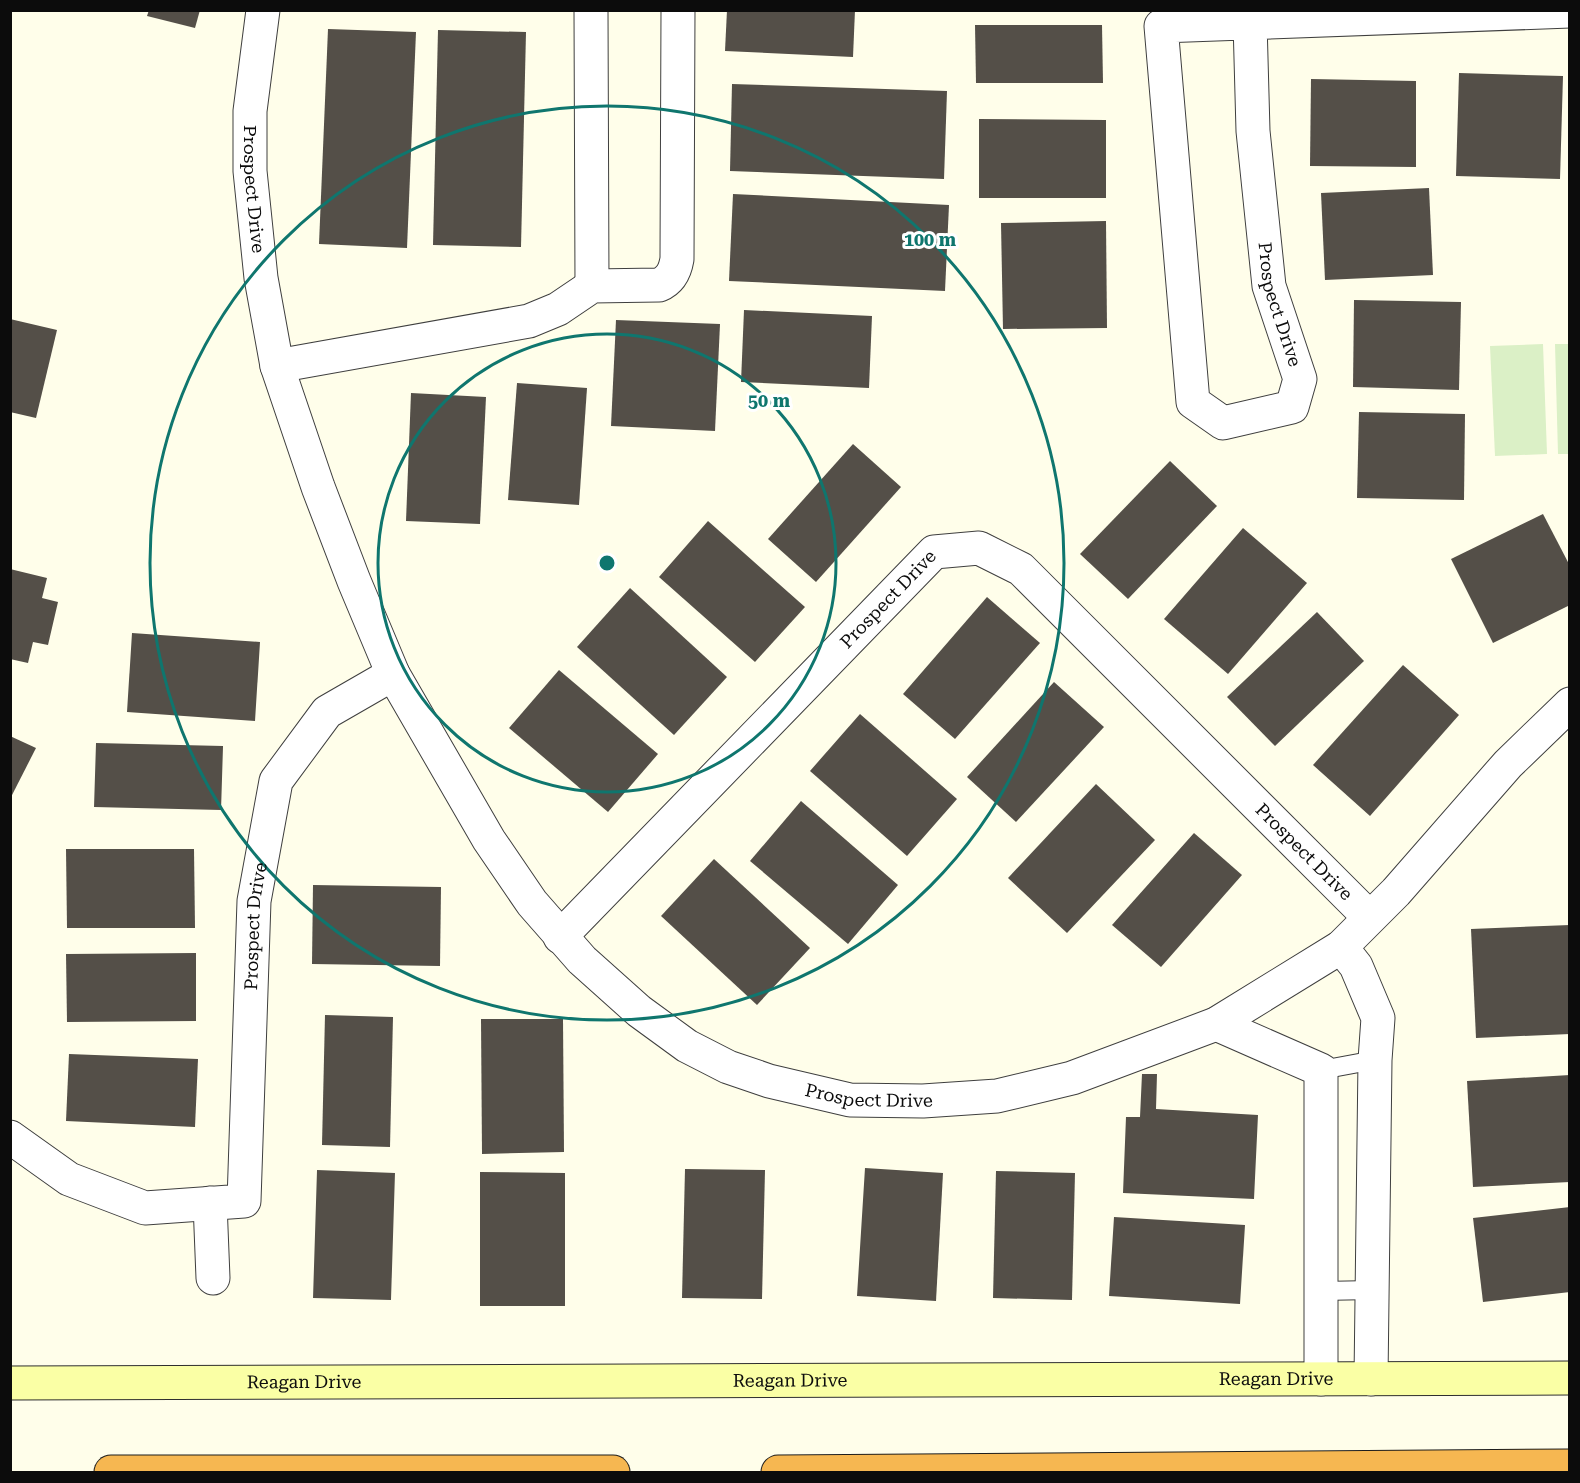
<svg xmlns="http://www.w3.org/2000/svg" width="1580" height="1483" viewBox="0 0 1580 1483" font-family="'Roboto Serif',serif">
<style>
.pitch{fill:#dbf0c6}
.building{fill:#544f48}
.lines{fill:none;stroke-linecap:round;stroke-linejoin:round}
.lane-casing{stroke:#3f3f3f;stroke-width:20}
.street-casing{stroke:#3f3f3f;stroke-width:35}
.secondary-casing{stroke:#2e2e2e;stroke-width:35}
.highway-casing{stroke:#1d1d1d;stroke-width:35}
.lane{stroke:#fff;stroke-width:18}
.street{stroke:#fff;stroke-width:33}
.secondary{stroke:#faffa5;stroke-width:33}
.highway{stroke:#f6b751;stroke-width:33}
.ring{fill:none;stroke:#0f766e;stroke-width:3}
.labels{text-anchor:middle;stroke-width:6;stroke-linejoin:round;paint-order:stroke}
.street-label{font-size:18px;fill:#0c0c0c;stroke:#fff}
.centre{fill:#0f766e;stroke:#fff;stroke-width:3}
.ring-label{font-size:18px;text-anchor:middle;font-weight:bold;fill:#0f766e;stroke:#fff;stroke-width:6;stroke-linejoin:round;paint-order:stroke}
</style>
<rect width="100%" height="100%" fill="#fffeea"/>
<g class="pitch">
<path d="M1543,344L1547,454L1495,456L1490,346Z"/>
<path d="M1555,344H1569V454H1558Z"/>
</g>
<g class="building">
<path d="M149,10H200L195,28L147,16Z"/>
<path d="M727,10H855L853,57L725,51Z"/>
<path d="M975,25H1102L1103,83H976Z"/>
<path d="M328,29L416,32L407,248L319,244Z"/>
<path d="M438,30L526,32L521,247L433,245Z"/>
<path d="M1459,73L1563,76L1560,179L1456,176Z"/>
<path d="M1311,79L1416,81V167L1310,166Z"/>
<path d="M732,84L947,91L944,179L730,171Z"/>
<path d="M979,119L1106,120V198H979Z"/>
<path d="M1429,188L1433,275L1325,280L1321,193Z"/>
<path d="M733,194L949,205L945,291L729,281Z"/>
<path d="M1106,221L1107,328L1003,329L1001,223Z"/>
<path d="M1354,300L1461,302L1459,390L1353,387Z"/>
<path d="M744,310L872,316L869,388L741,382Z"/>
<path d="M10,319L57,330L36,418L10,412Z"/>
<path d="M616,320L720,324L715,431L611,426Z"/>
<path d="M517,383L587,388L579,505L508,500Z"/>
<path d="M411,393L486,397L480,524L406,521Z"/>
<path d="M1359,412L1465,414L1464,500L1357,498Z"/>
<path d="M853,444L901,487L816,582L768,539Z"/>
<path d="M1170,461L1217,506L1128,599L1080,554Z"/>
<path d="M1543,514L1570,566V605L1493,643L1451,559Z"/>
<path d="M708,521L805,607L755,662L659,577Z"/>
<path d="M1243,528L1307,583L1228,674L1164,619Z"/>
<path d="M10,569L47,578L42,598L58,602L48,645L33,642L28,663L10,659Z"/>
<path d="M630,588L727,677L674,735L577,647Z"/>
<path d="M987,597L1040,643L955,739L903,694Z"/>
<path d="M1317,612L1364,661L1275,746L1227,697Z"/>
<path d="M132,633L260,642L255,721L127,712Z"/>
<path d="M1403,665L1459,715L1370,816L1313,765Z"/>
<path d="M559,670L658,754L608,812L509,728Z"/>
<path d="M1054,682L1104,727L1016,822L967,777Z"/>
<path d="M860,714L957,799L907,856L810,771Z"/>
<path d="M10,736L36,748L10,799Z"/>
<path d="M96,743L223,746L221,810L94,807Z"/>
<path d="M1096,784L1155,840L1067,933L1008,878Z"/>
<path d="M801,801L898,885L848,944L750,861Z"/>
<path d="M1194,833L1242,875L1161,967L1112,925Z"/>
<path d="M66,849H194L195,928H67Z"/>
<path d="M714,859L810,948L757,1005L661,916Z"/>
<path d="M313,885L441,887L440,966L312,964Z"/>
<path d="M1570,925V1034L1476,1038L1471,929Z"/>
<path d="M196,953V1021L67,1022L66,954Z"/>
<path d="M325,1015L393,1017L390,1147L322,1145Z"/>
<path d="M481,1019H563L564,1152L482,1154Z"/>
<path d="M69,1054L198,1059L195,1127L66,1121Z"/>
<path d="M1142,1074H1157L1156,1109L1258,1115L1254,1199L1123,1193L1126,1117H1140Z"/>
<path d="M1570,1075V1182L1473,1187L1467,1081Z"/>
<path d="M865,1168L943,1173L936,1301L857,1296Z"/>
<path d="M685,1169L765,1170L762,1299L682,1298Z"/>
<path d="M317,1170L395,1173L391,1300L313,1298Z"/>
<path d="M996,1171L1075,1173L1072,1300L993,1298Z"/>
<path d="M480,1172L565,1173V1306H480Z"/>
<path d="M1570,1207V1292L1483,1302L1473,1218Z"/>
<path d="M1114,1217L1245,1225L1240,1304L1109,1296Z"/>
</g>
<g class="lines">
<defs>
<g id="lane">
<path d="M1321,1070L1375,1060"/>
<path d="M1321,1291L1373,1290"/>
</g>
<g id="street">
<path id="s1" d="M263,10L250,111V171L261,278L277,366L318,487L354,581L393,674L489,840L532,903L582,960L639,1011L687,1046L728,1067L769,1081L850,1100L923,1101L997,1096L1072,1078L1216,1024L1341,947L1396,892L1508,764L1570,704"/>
<path d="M591,10L592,286"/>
<path id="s2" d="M1250,22L1253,131L1269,286L1300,379L1292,407L1223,423L1193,402L1161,26L1570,11"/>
<path d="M277,366L529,321L558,309L592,286L659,285C671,280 675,271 677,259L678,10"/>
<path id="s3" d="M560,937L934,552L979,548L1021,569L1369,917"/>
<path d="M1341,947L1356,966L1378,1018L1375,1060L1371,1379"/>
<path d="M1216,1024L1321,1070V1379"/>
<path id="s4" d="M10,1137L69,1179L145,1208L244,1201L254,901L276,781L327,712L393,674"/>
<path d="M210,1203L213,1278"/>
</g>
<g id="secondary">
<path id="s5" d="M10,1383L1570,1378"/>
</g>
<g id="highway">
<path d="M111,1472H613"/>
<path d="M778,1472L1570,1466"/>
</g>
</defs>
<use href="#lane" class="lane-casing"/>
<use href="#street" class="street-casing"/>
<use href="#secondary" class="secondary-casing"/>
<use href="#highway" class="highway-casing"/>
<use href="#lane" class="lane"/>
<use href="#street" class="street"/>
<use href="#secondary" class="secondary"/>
<use href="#highway" class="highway"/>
</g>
<g class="ring">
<circle cx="607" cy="563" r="229"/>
<circle cx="607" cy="563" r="457"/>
</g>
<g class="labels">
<g class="street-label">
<text dy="6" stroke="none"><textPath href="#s1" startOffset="180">Prospect Drive</textPath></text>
<text dy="6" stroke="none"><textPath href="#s2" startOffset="285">Prospect Drive</textPath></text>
<text dy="6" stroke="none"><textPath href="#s3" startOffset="471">Prospect Drive</textPath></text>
<text dy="6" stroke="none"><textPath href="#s3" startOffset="1029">Prospect Drive</textPath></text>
<text dy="6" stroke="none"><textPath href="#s4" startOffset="528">Prospect Drive</textPath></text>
<text dy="6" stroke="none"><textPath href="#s1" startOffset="1359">Prospect Drive</textPath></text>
<text dy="6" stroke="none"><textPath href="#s5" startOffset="1266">Reagan Drive</textPath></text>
<text dy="6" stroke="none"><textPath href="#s5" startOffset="780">Reagan Drive</textPath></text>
<text dy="6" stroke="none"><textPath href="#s5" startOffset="294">Reagan Drive</textPath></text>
</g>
</g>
<circle cx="607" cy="563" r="9" class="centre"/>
<g class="ring-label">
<text x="930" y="246">100 m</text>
<text x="769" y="407">50 m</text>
</g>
<rect width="1580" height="1483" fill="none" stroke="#0c0c0c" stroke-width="24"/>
</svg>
